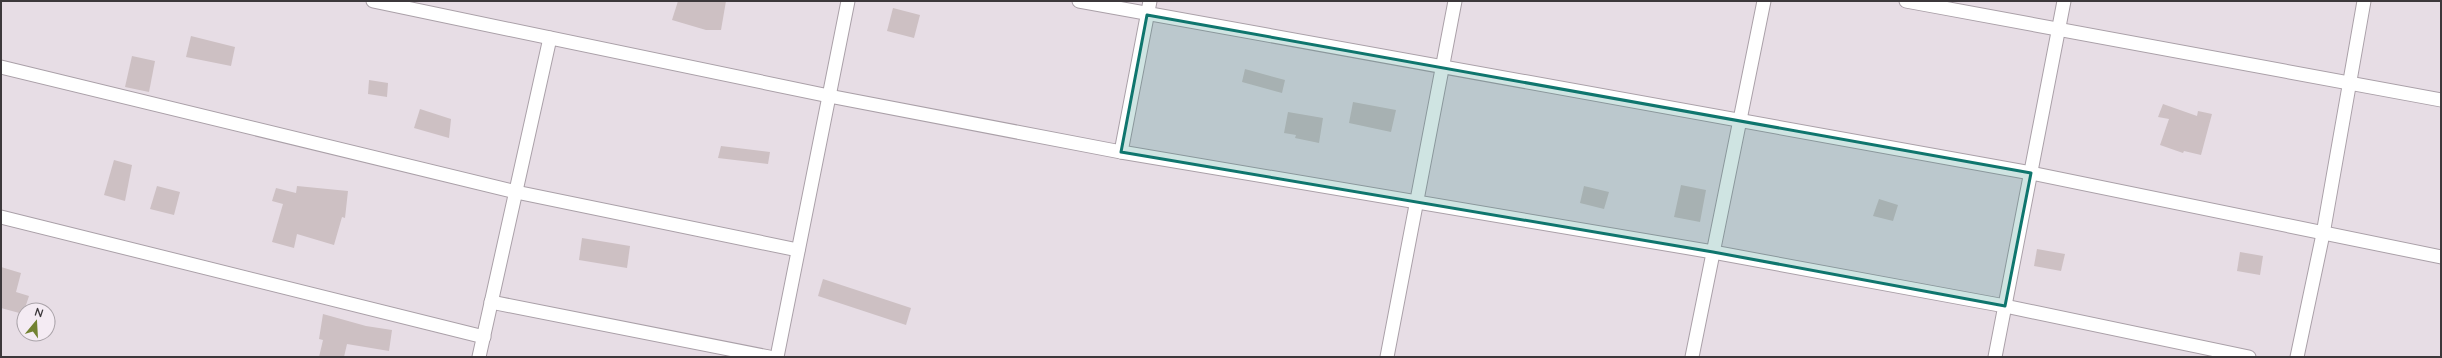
<svg xmlns="http://www.w3.org/2000/svg" width="2442" height="358" viewBox="0 0 2442 358" font-family="Lato,sans-serif">
<style>
.building{fill:#cdc0c3}
.lines{fill:none;stroke-linecap:round;stroke-linejoin:round}
.street-casing{stroke:#aaa0a8;stroke-width:15}
.street{stroke:#fff;stroke-width:13}
.marked{fill:#0f766e;fill-opacity:0.2;stroke:#0f766e;stroke-width:3;stroke-linejoin:round}
</style>
<rect width="100%" height="100%" fill="#e7dde5"/>
<g class="building">
<path d="M678,1H726L721,30H706L672,20Z"/>
<path d="M893,8L920,15L914,38L887,31Z"/>
<path d="M191,36L235,47L231,66L186,57Z"/>
<path d="M132,56L155,61L149,92L125,87Z"/>
<path d="M1245,69L1285,80L1282,93L1242,82Z"/>
<path d="M369,80L388,83L387,97L368,94Z"/>
<path d="M1353,102L1396,110L1391,132L1349,123Z"/>
<path d="M2163,104L2197,116L2198,111L2212,114L2201,155L2184,151L2183,153L2160,145L2169,119L2158,117Z"/>
<path d="M420,109L451,119L449,138L414,128Z"/>
<path d="M1288,112L1323,118L1319,143L1295,138L1296,135L1284,133Z"/>
<path d="M721,146L770,152L768,164L718,158Z"/>
<path d="M114,160L132,165L125,201L104,195Z"/>
<path d="M1681,185L1706,190L1700,222L1674,217Z"/>
<path d="M157,186L180,192L174,215L150,209Z"/>
<path d="M297,186L348,191L345,218L342,217L334,245L297,234L294,248L272,242L283,204L272,201L276,188L296,193Z"/>
<path d="M1584,186L1609,192L1604,209L1580,203Z"/>
<path d="M1879,199L1898,205L1893,221L1873,216Z"/>
<path d="M582,238L630,246L627,268L579,260Z"/>
<path d="M2037,249L2065,254L2061,271L2034,266Z"/>
<path d="M2240,252L2263,256L2260,275L2237,271Z"/>
<path d="M1,267L21,273L16,292L29,296L23,314L1,308Z"/>
<path d="M823,279L911,308L906,325L818,296Z"/>
<path d="M323,314L366,326L392,330L389,351L347,344L344,357H319L323,340L319,339Z"/>
</g>
<g class="lines">
<defs>
<g id="street">
<path d="M373,1L829,96L1121,152L1713,252L2005,306L2249,357"/>
<path d="M1079,1L2031,173L2441,257"/>
<path d="M1906,1L2441,100"/>
<path d="M1,67L516,192L798,250"/>
<path d="M1121,152L1150,1"/>
<path d="M1,217L484,337"/>
<path d="M491,302L769,357"/>
<path d="M479,357L550,38"/>
<path d="M777,357L848,1"/>
<path d="M1387,357L1455,1"/>
<path d="M1692,357L1764,1"/>
<path d="M1995,357L2064,1"/>
<path d="M2297,357L2323,234L2364,1"/>
</g>
</defs>
<use href="#street" class="street-casing"/>
<use href="#street" class="street"/>
</g>
<path class="marked" d="M1147,15L2031,173L2005,306L1713,252L1121,152Z"/>
<rect width="2442" height="358" fill="none" stroke="#3c383b" stroke-width="4"/>
<g transform="translate(36 322) rotate(18)"><circle r="19" fill="#f4ebf3" stroke="#aaa3a9"/>
<path d="M0-3L7 15L0 10L-7 15Z" fill="#728231"/>
<text y="-6" font-size="11" font-weight="bold" text-anchor="middle" fill="#3c383b">N</text>
</g>
</svg>
